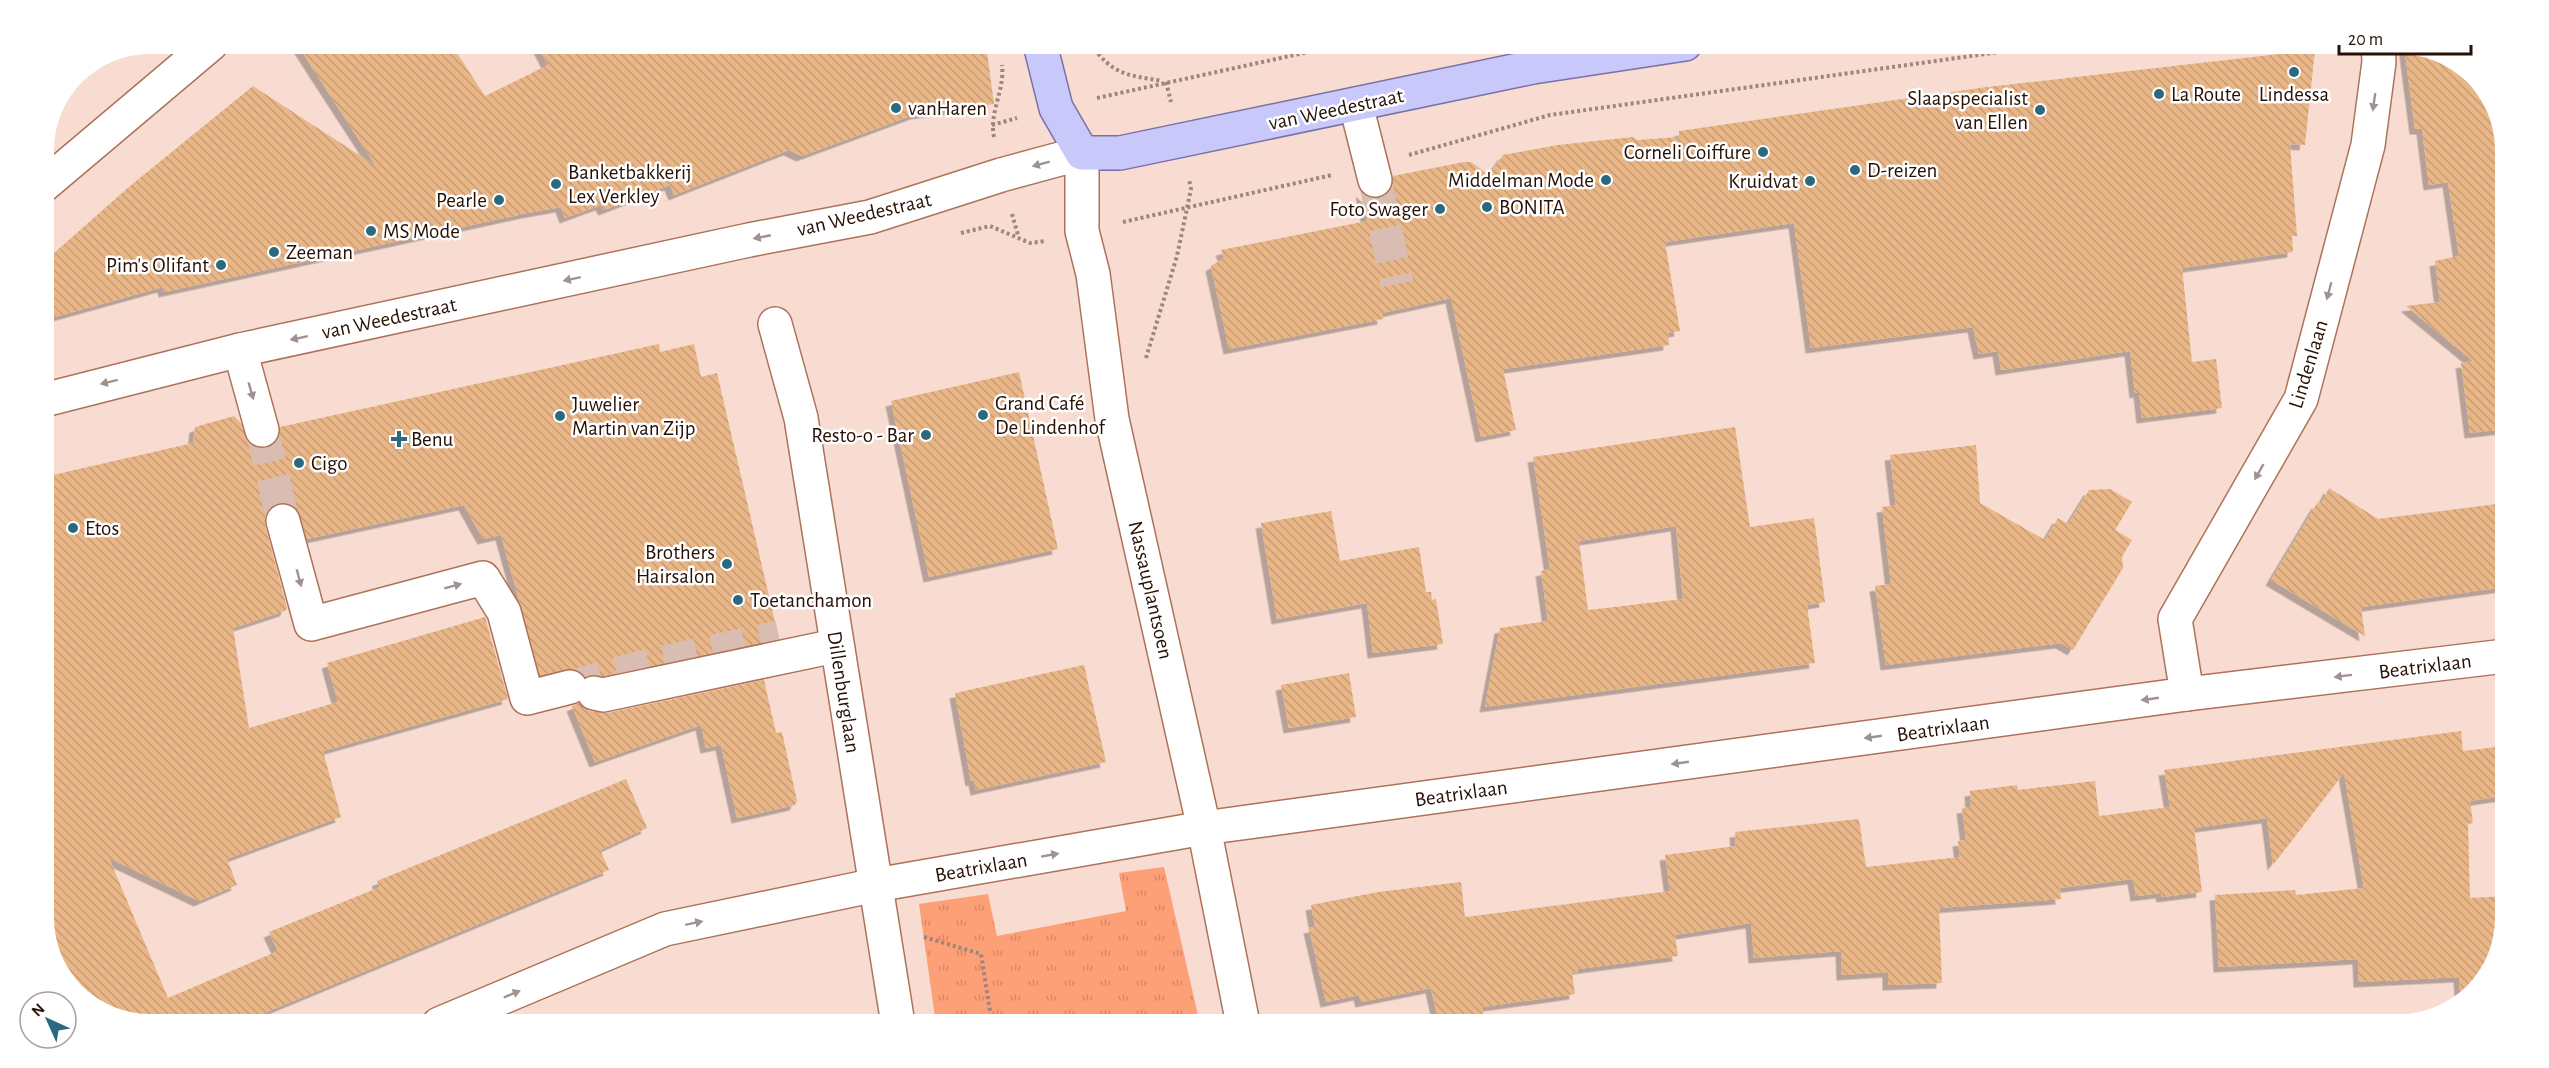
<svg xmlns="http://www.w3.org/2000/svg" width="2549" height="1068" viewBox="0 0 2549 1068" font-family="'Alegreya Sans',sans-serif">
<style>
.grass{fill:url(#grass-tufts)}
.building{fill:url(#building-back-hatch);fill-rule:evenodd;filter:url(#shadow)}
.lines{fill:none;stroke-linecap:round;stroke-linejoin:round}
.minor-tunnel{stroke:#d9bdb3;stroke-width:33;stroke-dasharray:33 16;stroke-linecap:butt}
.minor-casing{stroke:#ae7258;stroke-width:36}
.major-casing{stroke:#7970a4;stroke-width:36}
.path{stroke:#9f857b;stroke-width:4;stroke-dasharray:3 3;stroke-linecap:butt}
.minor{stroke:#fff;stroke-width:33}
.major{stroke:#c9c8fb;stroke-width:33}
.oneway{fill:#9e938f}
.poi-dot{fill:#2a697e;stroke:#fff;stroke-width:2}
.labels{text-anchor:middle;stroke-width:5;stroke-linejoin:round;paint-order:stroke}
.poi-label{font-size:21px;fill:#271006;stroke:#fff;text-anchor:start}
.street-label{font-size:21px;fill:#271006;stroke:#fff}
</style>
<defs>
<pattern id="grass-tufts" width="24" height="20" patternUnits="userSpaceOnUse" patternTransform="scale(1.5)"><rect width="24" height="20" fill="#fd9f77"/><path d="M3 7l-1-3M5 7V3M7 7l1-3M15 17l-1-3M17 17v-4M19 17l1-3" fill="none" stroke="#d98865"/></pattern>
<pattern id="building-back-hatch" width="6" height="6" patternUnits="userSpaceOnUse" patternTransform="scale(1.5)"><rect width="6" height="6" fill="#e9b687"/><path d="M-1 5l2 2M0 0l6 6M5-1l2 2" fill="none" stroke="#c89b73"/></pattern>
<filter id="shadow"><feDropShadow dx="-5.5" dy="5.5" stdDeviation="0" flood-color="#0004"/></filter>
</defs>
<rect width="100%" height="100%" fill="#f8dcd1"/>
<path class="grass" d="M1164,867L1200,1024H936L919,904L988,894L997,936L1126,911L1119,873Z"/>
<g class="building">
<path d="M297,44H451L485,96L548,65L537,44H986L994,104L916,114L802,156L789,150L674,195L670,185L604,210L601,205L565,218L561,207L527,213L164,292L163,287L44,320V262L130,186L253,86L376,166Z"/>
<path d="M2404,45L2439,51L2484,85L2505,143V336H2502L2505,355V429L2470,433L2461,363L2473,361L2406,306L2440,302L2435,261L2459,256L2448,182L2429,185L2422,129H2415Z"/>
<path d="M2315,50L2305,145L2290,144L2297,236H2292L2293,252L2182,268L2192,362L2216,359L2222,408L2142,418L2139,392L2135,393L2130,351L2001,370L1998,351L1979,354L1973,327L1811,348L1794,223L1665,242L1680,331L1668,333L1669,345L1503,369L1516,430L1481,437L1451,298L1382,313L1383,319L1229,349L1211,266L1224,258L1221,250L1367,221L1361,191L1369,198H1380L1388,193L1393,186V176L1464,162H1471L1489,175L1503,155L1558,145L1633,137L1637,140L1679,137V131L1987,87Z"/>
<path d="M659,344L660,352L694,344L701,377L717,373L779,639L603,676L585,677L576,669H566L540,675L501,535L483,539L464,505L307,539L297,508L287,503H278L269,508L265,517V525L287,608L285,611L233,628L249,728L338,702L327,663L485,617L508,699L323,751L341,817L227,859L237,885L199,901L109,858L168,998L278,951L269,932L380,887L377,881L626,779L647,828L600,850L609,870L238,1024H150L110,1017L65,983L44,925V477L193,443L195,427L234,416L241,423L249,444L258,448H266L276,443L280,427Z"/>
<path d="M1019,372L1058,549L929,577L891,401Z"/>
<path d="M1735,427L1750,527L1814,518L1825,602L1807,605L1815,663L1485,707L1500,628L1548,621L1541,571L1550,569L1533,457ZM1676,526L1683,599L1588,610L1579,541Z"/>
<path d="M1976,445L1980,503L2045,540L2058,518L2068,524L2089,490L2110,489L2132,502L2115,530L2132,540L2122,557L2123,568L2073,650L2061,643L1886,665L1875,586L1891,584L1882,507L1896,505L1890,455Z"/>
<path d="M2329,488L2378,519L2505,503V587L2361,607L2365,636L2271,580L2317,503L2321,504Z"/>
<path d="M1331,511L1340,561L1419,547L1426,592H1431L1432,600L1436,599L1443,644L1373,653L1367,603L1277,619L1261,523Z"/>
<path d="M1084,665L1106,762L976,790L974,780L971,781L955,693Z"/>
<path d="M1349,673L1356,717L1289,728L1281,685Z"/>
<path d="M764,680L776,733L782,732L797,801L795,805L737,818L721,745L706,748L701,725L595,762L572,706L579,703L589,711L607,713Z"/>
<path d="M2461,731L2463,751L2505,746V796L2470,801L2473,823L2468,824L2470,898L2505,896V918L2498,958L2461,1003L2459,977L2359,982L2358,959L2219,967L2215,895L2295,890L2296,895L2364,888L2344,773L2273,865L2267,818L2194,828L2202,892L2162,897L2161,893L2136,896L2133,879L2060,888L2061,899L1939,908L1942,983L1888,985V972L1842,975L1841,951L1754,958L1751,923L1675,935L1678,956L1578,969V972L1572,973L1575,994L1482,1007L1485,1019L1459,1024H1439L1431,988L1361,1002L1359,995L1326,1002L1309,928L1315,927L1311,905L1378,892L1461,882L1465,917L1670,891L1665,855L1736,846L1735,832L1859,819L1866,867L1960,857L1958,841L1966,840L1962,808L1971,807L1970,791L2017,785L2018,790L2095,781L2099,816L2170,807L2164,770Z"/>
</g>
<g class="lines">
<g class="minor-tunnel">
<path d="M1375,180L1397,284"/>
<path d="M262,430L283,521"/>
<path d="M570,687L637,668L779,637"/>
</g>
<defs>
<g id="minor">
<path d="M1356,105L1375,180"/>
<path d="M44,185L211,44"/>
<path d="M775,324L801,418L898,1024"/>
<path d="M240,350L262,430"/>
<path d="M44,400L240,350L749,240L870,217L1001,175L1082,153V231L1093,274L1112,419L1204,828L1243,1024"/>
<path d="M283,521L311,624L483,578L504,612L527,698L570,687"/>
<path d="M594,693L603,695L835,646"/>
<path d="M2187,694L2175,619L2301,399L2368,145L2379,62L2378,44"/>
<path d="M439,1024L665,929L876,885L1204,828L2187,694L2505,656"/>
</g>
<path id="major" d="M1040,44L1056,108L1082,153H1120L1533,67L1685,44"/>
</defs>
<use href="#minor" class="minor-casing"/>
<use href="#major" class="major-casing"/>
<g class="path">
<path d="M1091,44C1112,75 1127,75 1162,81"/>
<path d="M1166,82L1171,102"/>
<path d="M1097,98L1345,44"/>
<path d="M992,125L1017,118"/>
<path d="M994,137C989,112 1005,90 1002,65"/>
<path d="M1409,155L1550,115L2057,44"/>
<path d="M1012,214L1018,235"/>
<path d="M1123,222L1332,175"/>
<path d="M961,233L990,226L1030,243L1046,241"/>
<path d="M1146,358L1177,256L1191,189L1189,180"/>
<path d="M44,641L51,660"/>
<path d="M924,937L981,954L992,1024"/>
</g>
<use href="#minor" class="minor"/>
<use href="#major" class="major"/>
</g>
<defs><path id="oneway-solid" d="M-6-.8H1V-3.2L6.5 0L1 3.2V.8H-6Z" transform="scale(1.5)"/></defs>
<g class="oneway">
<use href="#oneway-solid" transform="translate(2374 102) rotate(98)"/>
<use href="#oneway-solid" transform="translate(1041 164) rotate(165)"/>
<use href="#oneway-solid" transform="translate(762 237) rotate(169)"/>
<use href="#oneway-solid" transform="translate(572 279) rotate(168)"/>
<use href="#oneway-solid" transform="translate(2329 291) rotate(105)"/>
<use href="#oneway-solid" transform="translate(299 338) rotate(168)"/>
<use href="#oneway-solid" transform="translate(109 382) rotate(166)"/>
<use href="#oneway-solid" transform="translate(251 391) rotate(74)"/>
<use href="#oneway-solid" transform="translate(2259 472) rotate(120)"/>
<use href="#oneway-solid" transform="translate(299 578) rotate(75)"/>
<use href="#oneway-solid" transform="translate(453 586) rotate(-15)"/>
<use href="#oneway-solid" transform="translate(2343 676) rotate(173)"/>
<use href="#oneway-solid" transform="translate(2150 699) rotate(172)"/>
<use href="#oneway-solid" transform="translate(1873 737) rotate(172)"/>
<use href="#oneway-solid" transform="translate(1680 763) rotate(172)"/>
<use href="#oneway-solid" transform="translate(1050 855) rotate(-10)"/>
<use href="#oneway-solid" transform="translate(694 923) rotate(-12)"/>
<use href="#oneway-solid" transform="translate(512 994) rotate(-23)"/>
</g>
<g class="poi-dot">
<circle cx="2294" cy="72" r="6"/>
<circle cx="2159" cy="94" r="6"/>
<circle cx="896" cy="108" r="6"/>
<circle cx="2040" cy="110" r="6"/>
<circle cx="1763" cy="152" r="6"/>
<circle cx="1855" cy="170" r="6"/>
<circle cx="1606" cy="180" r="6"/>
<circle cx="1810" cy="181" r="6"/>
<circle cx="556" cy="184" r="6"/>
<circle cx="499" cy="200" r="6"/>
<circle cx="1487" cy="207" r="6"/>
<circle cx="1440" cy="209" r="6"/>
<circle cx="371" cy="231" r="6"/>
<circle cx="274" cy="252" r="6"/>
<circle cx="221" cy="265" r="6"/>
<circle cx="983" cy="415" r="6"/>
<circle cx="560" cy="416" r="6"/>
<circle cx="926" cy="435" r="6"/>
<path d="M396 430h6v6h6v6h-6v6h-6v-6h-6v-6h6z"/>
<circle cx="299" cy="463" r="6"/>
<circle cx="73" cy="528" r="6"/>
<circle cx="727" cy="564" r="6"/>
<circle cx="738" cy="600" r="6"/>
</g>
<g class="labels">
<g class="poi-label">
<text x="2171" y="101">La Route</text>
<text x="2294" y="101" text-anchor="middle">Lindessa</text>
<text x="2028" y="105" text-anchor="end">Slaapspecialist<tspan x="2028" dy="24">van Ellen</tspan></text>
<text x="908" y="115">vanHaren</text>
<text x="1751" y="159" text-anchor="end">Corneli Coiffure</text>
<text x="1867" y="177">D-reizen</text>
<text x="568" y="179">Banketbakkerij<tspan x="568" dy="24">Lex Verkley</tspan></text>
<text x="1594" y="187" text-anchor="end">Middelman Mode</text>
<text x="1798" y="188" text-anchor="end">Kruidvat</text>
<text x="487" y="207" text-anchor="end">Pearle</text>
<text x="1499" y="214">BONITA</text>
<text x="1428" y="216" text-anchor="end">Foto Swager</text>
<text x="383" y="238">MS Mode</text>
<text x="286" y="259">Zeeman</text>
<text x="209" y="272" text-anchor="end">Pim's Olifant</text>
<text x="995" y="410">Grand Café<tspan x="995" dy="24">De Lindenhof</tspan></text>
<text x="572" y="411">Juwelier<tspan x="572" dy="24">Martin van Zijp</tspan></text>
<text x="914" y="442" text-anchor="end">Resto-o - Bar</text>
<text x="411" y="446">Benu</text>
<text x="311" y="470">Cigo</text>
<text x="85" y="535">Etos</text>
<text x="715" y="559" text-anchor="end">Brothers<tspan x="715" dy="24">Hairsalon</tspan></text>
<text x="750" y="607">Toetanchamon</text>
</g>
<g class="street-label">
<text transform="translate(1336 109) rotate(-12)" y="7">van Weedestraat</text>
<text transform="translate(864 214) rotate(-13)" y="7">van Weedestraat</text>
<text transform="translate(389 318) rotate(-12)" y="7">van Weedestraat</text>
<text transform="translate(2308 364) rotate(-73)" y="7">Lindenlaan</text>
<text transform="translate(1151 590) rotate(77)" y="7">Nassauplantsoen</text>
<text transform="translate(2425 666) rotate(-7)" y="7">Beatrixlaan</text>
<text transform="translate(844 692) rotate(81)" y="7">Dillenburglaan</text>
<text transform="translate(1943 728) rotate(-8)" y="7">Beatrixlaan</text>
<text transform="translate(1461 793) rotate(-8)" y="7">Beatrixlaan</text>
<text transform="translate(981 867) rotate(-10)" y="7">Beatrixlaan</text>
</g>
</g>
<path d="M0 0H2549V1068H0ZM150 54H2399A96 96 0 0 1 2495 150V918A96 96 0 0 1 2399 1014H150A96 96 0 0 1 54 918V150A96 96 0 0 1 150 54Z" fill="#fff" fill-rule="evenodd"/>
<g transform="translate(48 1020) rotate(315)"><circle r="28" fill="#ffffff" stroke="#a99f9b" stroke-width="1.5"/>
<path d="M0-4.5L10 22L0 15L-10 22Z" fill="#2a697e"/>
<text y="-9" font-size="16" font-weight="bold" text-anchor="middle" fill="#271006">N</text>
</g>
<path d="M2339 45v9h132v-9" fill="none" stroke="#271006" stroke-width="3"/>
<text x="2348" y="45" font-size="18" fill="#271006" stroke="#ffffff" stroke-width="4.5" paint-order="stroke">20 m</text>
</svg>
